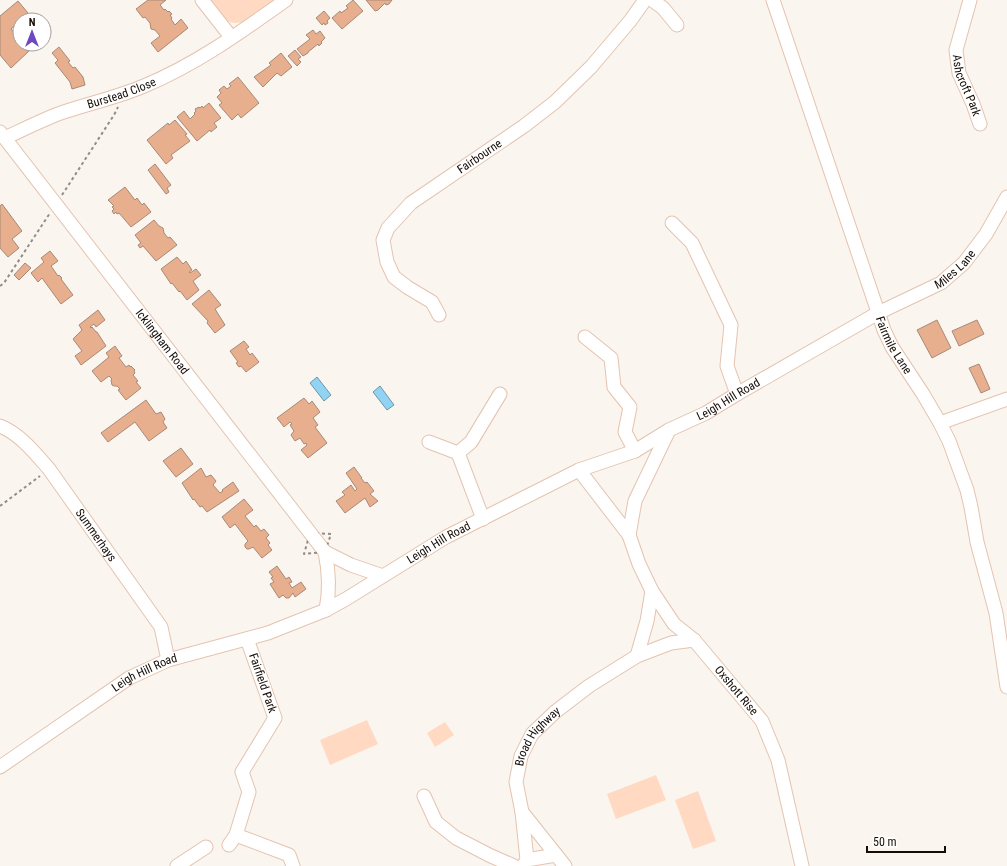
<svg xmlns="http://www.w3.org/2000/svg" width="1007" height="866" viewBox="0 0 1007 866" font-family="'Roboto Condensed',sans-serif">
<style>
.green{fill:#ffd9c2}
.water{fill:#91d3f2;stroke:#6c97ab}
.building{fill:#e7af8d;stroke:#a88977}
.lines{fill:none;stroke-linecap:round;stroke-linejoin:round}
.minor-casing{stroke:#e4c3af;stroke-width:15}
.path{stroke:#948c86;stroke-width:2;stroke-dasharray:3 3;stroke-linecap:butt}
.minor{stroke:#fff;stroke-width:13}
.labels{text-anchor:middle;stroke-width:3;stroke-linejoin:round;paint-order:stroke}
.street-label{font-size:12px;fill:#160c05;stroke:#fff}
</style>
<rect width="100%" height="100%" fill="#fbf5f0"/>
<g class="green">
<path d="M207,0H280C266,9 241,32 224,19C218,14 213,6 207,0Z"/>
<path d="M367,720L378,744L330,765L320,740Z"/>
<path d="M445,722L454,735L435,747L427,733Z"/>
<path d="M656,775L666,800L616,819L607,794Z"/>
<path d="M698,791L716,841L693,849L675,800Z"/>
</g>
<g class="water">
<path d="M317,377L331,395L324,401L310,383Z"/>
<path d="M380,386L394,405L387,410L373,392Z"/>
</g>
<g class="building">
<path d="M148,0H166L160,5L164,10L165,9L168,12L169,11L172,14L170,15L172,18L171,19L175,25L181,19L188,28L158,52L151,43L160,36L155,30L151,29L150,23L145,17L143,18L136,9Z"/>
<path d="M353,0L363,11L342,29L332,18L340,11L341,13L348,8L346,6Z"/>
<path d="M366,0H392L389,4L386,5L385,3L378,10L375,11Z"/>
<path d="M18,1L28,13L11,29L20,40V44H23L29,51L11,68L0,55V16Z"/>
<path d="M324,11L330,18L327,21L328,23L325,25L324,23L322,25L316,18Z"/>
<path d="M313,30L316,34L320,31L325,38L321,42L322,43L319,46L318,44L308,52V53L303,56L297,49L310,39L306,35Z"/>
<path d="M59,47L70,61L68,62L73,68L75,67L83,77L85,85L72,89L70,82L55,63L58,60L52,53Z"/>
<path d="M295,50L301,57L298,59L301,62L297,66L288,56Z"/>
<path d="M281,53L292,67L281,76L277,73L263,87L254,77L271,65L269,63Z"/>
<path d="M238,77L259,103L241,118L238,114L232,120L219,105L222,103L217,97L221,93L219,90L224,86L227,89L231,86L229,84Z"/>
<path d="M209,103L221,118L214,123L217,127L211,132L210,130L197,141L177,117L184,111L190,119L195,114L194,113L196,111L195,109L199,107L200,108L202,106L203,108Z"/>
<path d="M175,120L187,134L185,135L190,141L171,155L173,158L166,164L147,140L168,123L169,125Z"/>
<path d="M155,164L171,185L167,188L169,192L166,194L148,170Z"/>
<path d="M125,187L135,200L137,198L142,205L144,203L151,212L131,227L119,213L117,214L116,212L114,214L112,211L114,209L112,207L114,206L108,200Z"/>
<path d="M2,204L22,231L12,239L19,248L8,257L0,248V206Z"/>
<path d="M154,220L159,226L163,228L164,233L168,238L170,237L177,245L156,261L143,246L140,248L138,245L141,243L135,235Z"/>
<path d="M50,251L58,261L51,266L58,276L59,275L62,278L61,279L73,295L61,304L42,278L38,282L31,273L44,262L41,258Z"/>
<path d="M177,257L183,264L186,261L192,270L189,272L190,273L196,269L201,275L193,281L199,290L187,300L180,291L179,292L172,283L171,284L161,269Z"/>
<path d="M25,263L31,268L19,280L14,275Z"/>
<path d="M209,290L221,305L215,309L225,325L215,333L207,323L208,321L192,304Z"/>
<path d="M98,310L105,320L96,327L94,324L90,327L91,328L92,327L96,332H97L106,346L81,365L75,356L82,351L73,339L82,330L79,325Z"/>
<path d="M937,320L951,348L932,358L917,330Z"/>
<path d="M977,320L984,334L959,346L952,331Z"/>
<path d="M244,341L249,347L246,349L250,355L252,353L259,362L246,372L241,366L239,367L236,363L238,362L230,351Z"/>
<path d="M115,346L122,356L119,358L126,367L129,365L130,367L131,366L135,370L134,371L135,373L133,375L138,381L136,382L141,388L126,400L118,390L120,389L117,386H114L112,385L111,380L112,379L109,376L101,382L92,371L109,357L106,353Z"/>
<path d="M979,364L990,389L981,393L969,368Z"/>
<path d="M304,398L309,404L312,401L320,412L313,418L318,425L315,427L327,443L308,458L301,450L307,445L306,443L304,444L300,438L295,441L291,435L294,431L290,425L292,424L290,422L284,427L277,418Z"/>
<path d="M146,400L156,414L161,412L165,419L163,422L167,428L149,441L135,422L108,442L101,433Z"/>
<path d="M181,448L193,464L176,477L163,461Z"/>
<path d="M354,467L362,478H361L365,483L367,482L374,491L370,494L378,501L370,507L365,498L345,513L336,501L345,495L342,492L351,485L355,491L357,489L346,473Z"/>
<path d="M201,468L206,477L211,475L216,481L213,485L220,493L223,491L222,490L233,482L239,491L207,512L202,506L200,507L194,499L193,500L182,483Z"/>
<path d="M244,499L253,510L245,516L254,527L256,525L261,531L264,529L269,535L266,538L270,543L268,545L272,550L262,558L253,547L249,549H247L245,547V544L248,541L235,524L230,528L222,517Z"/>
<path d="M277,566L286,579L289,577L292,582L289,583L292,588L301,582L306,589L295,597L293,593L289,598H286L283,595L279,598L270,584L274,582L271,578L273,577L269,572Z"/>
</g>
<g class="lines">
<defs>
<g id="minor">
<path d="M202,0L231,37"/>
<path d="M652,0L663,8L677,25"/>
<path id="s1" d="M773,0L884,330L892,347L923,394L940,423L949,441L967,490L971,507L977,542L996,613L1007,687"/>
<path id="s2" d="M970,0L956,50L959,73L973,104L980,124"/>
<path id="s3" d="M0,132L325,552L351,565L383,576"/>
<path id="s4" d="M5,138C22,130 40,121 58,114C86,104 116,98 144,86C195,65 241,32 286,0"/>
<path d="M672,223L692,243L731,325L727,366L737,394"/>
<path id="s5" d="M439,315L432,302L407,287L394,277L387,262L383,240L388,228L411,203L524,126L555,102L591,67L630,21L645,0"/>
<path d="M585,337L611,358L614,387L630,407L625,432L635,451"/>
<path d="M940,423L1007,399"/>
<path id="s6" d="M0,426C20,434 35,453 49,469L161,627L168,660"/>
<path id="s7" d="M669,430L635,501L629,535L639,564L652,591L674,624L694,640L762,721L778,760L802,866"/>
<path d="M429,442L458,453L483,519"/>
<path d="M458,453L471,442L500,394"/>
<path d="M579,470L629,535"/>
<path d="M325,552C329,571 330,590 326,610"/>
<path d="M637,656L647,621L652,591"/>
<path id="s8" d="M0,767L129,678L168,660L268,633L326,610L346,599L446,537L579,470L635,451L669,430L706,413L737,394L878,313L941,283L964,263L986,234L1007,197"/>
<path d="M424,796L436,822L456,838L491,856L514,866"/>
<path d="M522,812L565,866"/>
<path d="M236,835L289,855L293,866"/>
<path d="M229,845L236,835L249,792L242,772L275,718L247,639"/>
<path d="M527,860L556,855"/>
<path d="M177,866L206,847"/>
<path id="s9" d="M523,866L527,860L522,812L516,782L521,756L532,734L555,712L589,686L637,656L671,643L694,640"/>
</g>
</defs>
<use href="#minor" class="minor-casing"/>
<g class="path">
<path d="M62,195L114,115L118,107"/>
<path d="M0,286L4,283L50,213"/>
<path d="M0,506L40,476"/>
<path d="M310,533L331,534L325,552L304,554Z"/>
</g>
<use href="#minor" class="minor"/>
</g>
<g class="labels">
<g class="street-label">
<text dy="4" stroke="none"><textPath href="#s2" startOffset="89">Ashcroft Park</textPath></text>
<text dy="4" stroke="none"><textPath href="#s4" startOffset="125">Burstead Close</textPath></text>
<text dy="4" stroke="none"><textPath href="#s5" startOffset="229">Fairbourne</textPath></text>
<text dy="4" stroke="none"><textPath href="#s8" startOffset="1083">Miles Lane</textPath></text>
<text dy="4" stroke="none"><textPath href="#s3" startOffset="265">Icklingham Road</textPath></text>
<text dy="4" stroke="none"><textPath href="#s1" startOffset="366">Fairmile Lane</textPath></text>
<text dy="4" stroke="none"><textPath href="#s8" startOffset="821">Leigh Hill Road</textPath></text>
<text dy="4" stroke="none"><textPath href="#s6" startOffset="147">Summerhays</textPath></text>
<text dy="4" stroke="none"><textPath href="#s8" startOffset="497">Leigh Hill Road</textPath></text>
<text dy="4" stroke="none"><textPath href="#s8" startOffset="173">Leigh Hill Road</textPath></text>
<text transform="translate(263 683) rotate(71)" y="4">Fairfield Park</text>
<text dy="4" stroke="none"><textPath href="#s7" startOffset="305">Oxshott Rise</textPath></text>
<text dy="4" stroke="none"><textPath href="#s9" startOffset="138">Broad Highway</textPath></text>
</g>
</g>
<g transform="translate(32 32)"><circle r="19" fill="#ffffff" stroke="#a29e9b"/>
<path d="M0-3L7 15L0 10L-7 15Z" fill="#6e48c1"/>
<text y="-6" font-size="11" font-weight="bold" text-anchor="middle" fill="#160c05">N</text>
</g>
<path d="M867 846v6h78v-6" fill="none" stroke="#160c05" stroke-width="2"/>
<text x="873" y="846" font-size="12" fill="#160c05" stroke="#ffffff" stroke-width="3" paint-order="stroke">50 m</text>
</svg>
